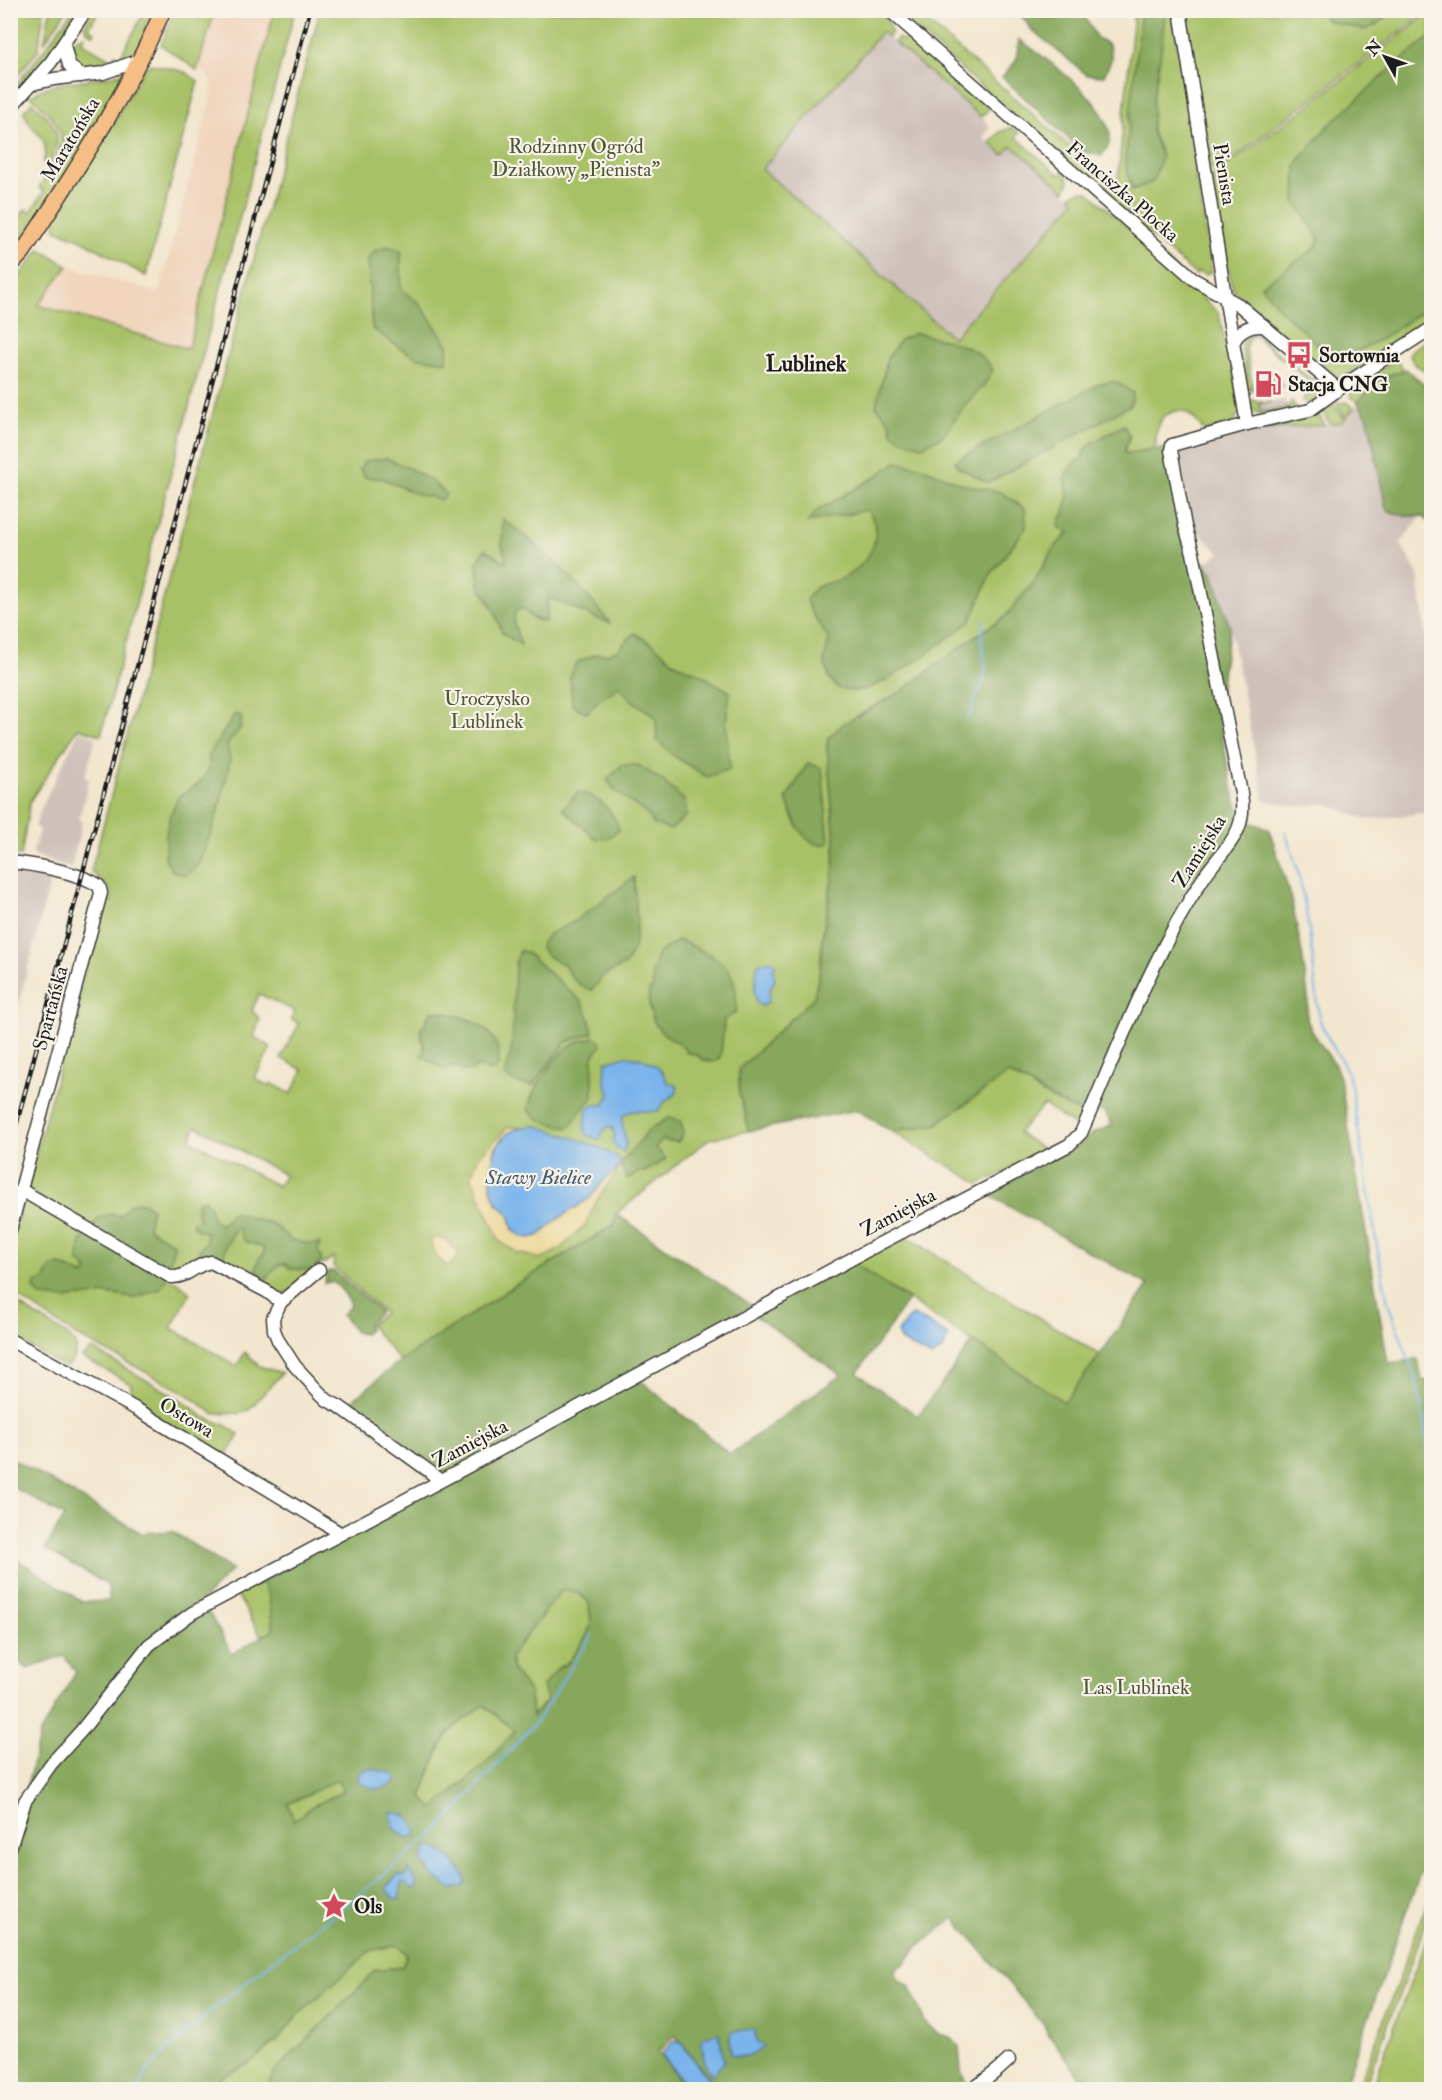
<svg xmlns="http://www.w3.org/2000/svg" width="1442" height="2100" viewBox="0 0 1442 2100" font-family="'IM FELL Double Pica',serif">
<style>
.built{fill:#f1d5bd}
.industrial{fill:#cec1ba}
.green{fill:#a8c166;stroke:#626e41;stroke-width:1.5;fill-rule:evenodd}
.forest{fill:#86a75b;stroke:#51623c;stroke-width:1.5;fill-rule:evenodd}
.sand{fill:#eeda9e;stroke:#857b5d;stroke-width:1.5}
.water{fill:#7ab4eb;stroke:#4b6884;stroke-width:1.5}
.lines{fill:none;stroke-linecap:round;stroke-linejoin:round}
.stream{stroke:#7ab4eb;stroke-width:2}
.minor-casing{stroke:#3c3a37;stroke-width:15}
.major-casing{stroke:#3c3a37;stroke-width:18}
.minor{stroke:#fff;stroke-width:12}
.major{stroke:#f6be87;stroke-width:15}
.rail-casing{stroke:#1c1c1c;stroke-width:4.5}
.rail{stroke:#f7f3e8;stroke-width:2;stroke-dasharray:7;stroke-linecap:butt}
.labels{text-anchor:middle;stroke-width:4.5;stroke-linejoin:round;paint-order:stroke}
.street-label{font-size:20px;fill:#1c1c1c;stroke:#f7f3e8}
.park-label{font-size:20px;fill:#4d5636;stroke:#f7f3e8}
.poi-label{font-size:20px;font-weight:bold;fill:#1c1c1c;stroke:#f7f3e8;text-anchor:start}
.water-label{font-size:21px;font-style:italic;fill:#42596f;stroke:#f7f3e8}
.quarter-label{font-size:22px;font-weight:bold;fill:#1c1c1c;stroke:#f7f3e8}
</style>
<rect width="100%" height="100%" fill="#f7f3e8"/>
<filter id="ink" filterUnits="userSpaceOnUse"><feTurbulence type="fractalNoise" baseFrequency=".0167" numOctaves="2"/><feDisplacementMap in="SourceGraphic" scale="12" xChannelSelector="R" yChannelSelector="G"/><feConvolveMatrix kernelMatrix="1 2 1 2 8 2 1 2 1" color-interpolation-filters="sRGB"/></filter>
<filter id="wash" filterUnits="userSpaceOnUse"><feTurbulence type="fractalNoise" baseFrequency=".008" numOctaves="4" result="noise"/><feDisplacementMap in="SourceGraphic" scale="24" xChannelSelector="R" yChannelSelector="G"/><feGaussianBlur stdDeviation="1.35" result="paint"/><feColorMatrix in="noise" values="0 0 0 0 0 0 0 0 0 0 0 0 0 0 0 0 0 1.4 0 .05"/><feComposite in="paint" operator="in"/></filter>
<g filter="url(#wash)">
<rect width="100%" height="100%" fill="#f2e6ce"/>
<g class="built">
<path d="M216,11H274L188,349L38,305L68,266L159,293L213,90L210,78L199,68Z"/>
<path d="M675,2035L718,2089H687L657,2052Z"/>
</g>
<g class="industrial">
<path d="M882,32L987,122L990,128L983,138L1002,155L1012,145L1076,201L953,338L761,169Z"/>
<path d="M1285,400L1287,408L1261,412L1259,404Z"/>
<path d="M1360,400L1422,516L1400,543L1418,574L1430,674L1424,682L1431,749V812L1367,820L1323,803L1301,807L1264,800L1230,628L1213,575L1205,563L1220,553L1192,526L1178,448L1247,431L1314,427L1342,422Z"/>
<path d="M79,731L96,737L85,777L89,779L79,820L82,822L71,868L45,859L34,854L33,851L39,830L35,826L43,804Z"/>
<path d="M11,867L52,875L11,1033Z"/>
</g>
<g class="green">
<path d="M175,10L215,11L197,70L161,45Z"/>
<path d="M15,11H44L38,51L11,83V27Z"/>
<path d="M50,11H66L44,43Z"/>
<path d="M72,11H78L48,55L11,99V91L44,50Z"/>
<path d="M92,11H99L89,28L95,32L93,34L86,31L84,26Z"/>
<path d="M145,11H152L144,29L147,30C143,38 139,50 133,55C119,68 91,73 74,66L70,47C73,40 77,35 85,37L82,43L112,60L115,54L120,57Z"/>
<path d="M274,11H295L101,735L78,728L30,801L21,856L11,855V287L40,249L68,266L38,305L188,349Z"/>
<path d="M320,11H879L889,22L890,31L892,32L888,37L882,32L762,169L953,338L1075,201L1071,196C1076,191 1081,190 1088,192L1190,281L1189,284L1219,314L1228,357H1231L1241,410L1232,424L1205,432C1192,415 1183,402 1162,418L1156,433V444L1152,449L1125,454L1069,532L1054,548L1034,582L1004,618L974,637L899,693L860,714L828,738L827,746L835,843L834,868L823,932L820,970L814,998L739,1069V1094L745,1113L748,1131L709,1139L616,1214L615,1224L400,1361L370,1325L384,1313L333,1266L334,1257L313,1270L289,1292L277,1295L210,1259L184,1274L167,1272L174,1244L147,1228L150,1218L129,1205L121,1216L100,1217L93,1226L34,1194L27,1186L104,901H112L110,890L91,871ZM259,994L295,1011L291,1019L299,1024L281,1058L303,1070L291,1094L271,1083L269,1087L255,1078L271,1047L254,1037L260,1019L252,1011ZM196,1126L285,1175L278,1186L190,1140Z"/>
<path d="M895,11H915L1117,188L1134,11H1172L1198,178H1195V182H1198L1212,271L1206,275L1198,272L1196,275Z"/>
<path d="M1184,11H1318L1328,21L1376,25L1392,11H1428L1227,163L1211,171Z"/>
<path d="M1431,12V323L1381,354V356L1338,380L1332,372L1269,325L1270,322L1233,290L1226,259L1223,260L1211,177L1284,124Z"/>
<path d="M899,38L900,40L909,39L987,106L988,110L981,117L894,42Z"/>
<path d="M151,64L185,72L198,81L146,276L80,239L56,230L54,218L120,112L142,71Z"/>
<path d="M126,71L58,187L11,254L10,229L13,228L25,209L31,212L44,191L39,188C67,142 73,135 31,96C58,76 96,84 126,71Z"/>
<path d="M32,102C55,123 67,136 48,166L43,162C52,137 33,134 25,115L24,111Z"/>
<path d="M1010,128L1020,132L1016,137L1059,175L1064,170L1069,182L1065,191L1012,146L1003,155L990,143L1000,132Z"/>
<path d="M1254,334L1319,386L1320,393L1314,402L1306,404L1303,399L1315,386L1254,335L1248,340L1246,348L1253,391L1244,383L1247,382L1241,344L1249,335Z"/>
<path d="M1431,337V374L1414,364L1409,354L1412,350Z"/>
<path d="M1393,362H1398L1404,370L1386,376L1373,385L1358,402L1350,396L1354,387Z"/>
<path d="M1268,371L1283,386L1254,391V389L1271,386Z"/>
<path d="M1254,400L1264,403L1271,402L1259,404L1261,412L1286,408V406L1292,404L1291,400L1295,406L1293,410L1262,416L1249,408L1248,404Z"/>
<path d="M1336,402L1344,403L1346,402L1354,408L1346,418Z"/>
<path d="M1333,404L1345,419L1342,422L1330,424L1322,411Z"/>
<path d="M1317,412L1325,425L1247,431L1178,448Z"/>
<path d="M1008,1074L1018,1078L1050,1098L1083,1112L1079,1129L1044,1105L1018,1133L1048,1152L979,1184L891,1131L935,1125Z"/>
<path d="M23,1196L88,1233C80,1241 79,1249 78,1260L88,1270L84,1276L61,1265L64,1299L106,1294L135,1298L166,1279C176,1279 185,1286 190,1294L171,1328L237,1366L245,1352L259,1366L282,1373L250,1409L241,1413L214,1414L184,1392L77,1336L11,1292V1243Z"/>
<path d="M907,1237L1100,1355L1273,1468L1064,1402L853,1263Z"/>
<path d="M10,1299L67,1335L76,1344C77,1354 74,1362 65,1367L11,1337Z"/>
<path d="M92,1349L183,1401L204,1417L225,1425L239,1435L225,1458L132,1404L131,1384L82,1357Z"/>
<path d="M262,1581L269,1597L273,1630L261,1636L236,1593Z"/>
<path d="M568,1590L578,1593L589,1602C590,1610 592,1619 591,1626C587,1643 573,1661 558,1668L547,1701L531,1717L530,1693L512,1669L510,1657L560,1592Z"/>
<path d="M484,1705L515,1731L487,1762L433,1810L422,1798C425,1783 440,1743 450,1732C459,1722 473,1713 484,1705Z"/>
<path d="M337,1780L345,1791L313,1806L294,1821L287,1804Z"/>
<path d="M1431,1892V1909L1364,2089H1358Z"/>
<path d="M1431,1927V2089H1371Z"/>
<path d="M398,1945L407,1954L402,1967L375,1970L360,1987L274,2072L266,2089L202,2090L215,2080L248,2064L277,2041L299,2014L370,1950Z"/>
</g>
<g class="forest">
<path d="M1018,11H1089L1085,18L1096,37L1109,45L1112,58L1104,76L1087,75L1031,29Z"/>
<path d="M1141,11H1165L1161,52L1153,99L1152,132L1162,156L1153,182L1132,190L1125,162Z"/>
<path d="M1318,11H1392L1376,25L1364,30L1328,21Z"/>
<path d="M1431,36V305L1380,340L1347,356L1327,354L1279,308L1261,286L1315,248L1319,239L1295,201L1296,164L1327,127L1385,74Z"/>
<path d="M1019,39C1044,58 1119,108 1109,144C1108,148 1103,153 1101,156L1083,152L1002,77L1016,61Z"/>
<path d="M388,246L401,251V289L419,303L448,345L447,362L418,358L400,348L372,328L368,260L376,250Z"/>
<path d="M916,333C945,341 976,342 993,370L984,385L967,403L943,436L922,446L902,440L892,432L890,422L876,406L887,359L900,340Z"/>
<path d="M1406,369L1431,391V524L1422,516C1409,517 1398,516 1386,509L1368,418L1358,402L1379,379Z"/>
<path d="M1115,381L1133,393L1131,405L988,483L958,467L955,461L1099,384Z"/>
<path d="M1124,425L1130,436L1125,447V454L1163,448L1167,450L1188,551L1205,563L1213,575L1230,628L1223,667L1218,714L1233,792L1242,819L1269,829L1291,898L1302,953L1308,996L1307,1020L1313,1033L1335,1065L1340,1078L1388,1363L1418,1359L1422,1381L1431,1380V1843L1343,2089H1088L1048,2033L1043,2024L954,1918L914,1950L905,1963L894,1970L900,1981L909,1986L926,2024L939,2034L950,2037L959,2046L961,2071L968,2087L963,2089H718L675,2035L658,2052L687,2089H266L274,2072L360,1987L375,1970L402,1967L407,1954L397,1945L370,1951L299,2014L277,2041L248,2064L215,2080L202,2089L11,2090V1856L28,1802L151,1648L207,1609L232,1654L273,1630L269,1597L262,1581L438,1485L349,1409V1403L400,1361L522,1281L614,1225L616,1214L752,1306L638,1369L639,1379L730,1454L841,1375L754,1315L853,1263L908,1300L857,1373L918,1416L973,1341L1064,1402L1100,1355L1148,1285L987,1194L1081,1143L1090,1135L1112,1125L1104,1111C1098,1111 1091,1112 1085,1112C1061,1109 1031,1083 1008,1074L935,1125L891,1131L857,1110L748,1131L745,1113L739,1094V1069L814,997L820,970L823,933L834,868L835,843L827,746L828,738L843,724L899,693L974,637L1004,618L1034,582L1054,548L1069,532L1058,527L1066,507L1068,496L1065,477L1071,467L1083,457L1085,450L1093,442ZM568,1590L578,1593L589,1602L591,1624L586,1637L568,1663L558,1668L543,1686L547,1701L532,1716L530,1693L512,1669L510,1657L560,1592ZM484,1705L515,1731L487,1762L433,1809L422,1798C425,1783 440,1743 450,1732C459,1722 473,1714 484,1705ZM337,1780L344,1791L313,1806L294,1820L288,1804ZM426,1849L440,1850L445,1856L438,1879L428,1871L422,1860ZM408,1871L405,1881L402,1882C400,1888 401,1893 399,1899H395L389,1883L399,1875L402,1877L407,1874Z"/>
<path d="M386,458C407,467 431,477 446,494L441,500L414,493L384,479L365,477L360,469L365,461Z"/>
<path d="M896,462L921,467L962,484L1001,492L1025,509L1026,528L991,574L970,622L918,660L887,680L864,690L852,691L838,688L829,678L824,661L829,640C822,626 811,615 806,600C818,578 832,587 850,574C872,559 884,534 868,510L808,522L818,510L872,479Z"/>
<path d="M503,519C543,549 579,583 610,623C588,617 570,604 548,598L546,622L534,619L522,609L515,611L514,624L521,645L502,633L495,612L479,585L477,563L485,549L507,563L502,546Z"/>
<path d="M634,633L654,645L675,663L698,673L730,692L726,722L730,769L707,777L675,757L657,740L656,717C643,708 628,700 620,686L597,702L587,713L572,705L570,677L576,663L596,654H608L610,652L617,651Z"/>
<path d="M235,714L241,716V727L227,745L230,760L221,801L212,831L198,865L186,876L172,871L165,858L166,834L170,816L178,797L197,785L209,770V755Z"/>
<path d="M808,763L822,768L829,843C804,853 792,815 786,799Z"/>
<path d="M622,765H638L663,781L685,801L687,815L671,830L653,824L647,814L616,792L607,780Z"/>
<path d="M578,792C596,794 615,812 619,830L608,838L596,839L563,809Z"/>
<path d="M634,877L637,920L634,948L625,965L603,976L592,990C577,986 571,978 564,964C552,960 545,956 540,945L549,934L575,921Z"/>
<path d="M679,940C718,958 740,963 736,1012L724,1020C724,1023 721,1054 721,1055C719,1060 717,1060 713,1062L701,1059L697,1055L687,1052C681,1043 672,1040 664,1034C651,1025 648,1005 649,990L653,988L652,972L658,953Z"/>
<path d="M520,950L527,953L581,1001L589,1017L593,1033L566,1042L532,1086L516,1083L504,1075L512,1048L515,964Z"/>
<path d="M432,1011C464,1014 508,1029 497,1069L491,1071L477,1066L472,1071H462L454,1065L445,1070L421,1055L425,1051L420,1030Z"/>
<path d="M595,1037L600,1041L601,1046L593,1056V1097C590,1104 584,1106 580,1112C575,1117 575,1123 568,1128C554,1124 537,1122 528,1109C531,1092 557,1052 573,1044C580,1040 588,1040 595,1037Z"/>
<path d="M670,1117L681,1122L683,1134L678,1142L662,1140L655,1147L666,1159L645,1172H639L627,1179L623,1171L622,1161L650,1129Z"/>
<path d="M204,1199L210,1207L213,1220L221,1225L233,1212L273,1224L291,1240L309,1244L320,1243L318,1251L322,1260L313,1270L291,1269L285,1264C276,1265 273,1270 268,1278L262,1279L256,1269L259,1258L264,1255V1248L244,1241L238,1228L235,1229L225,1249L223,1265L214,1257L198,1255L200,1249L206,1243V1232L196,1229L192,1223L200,1220L197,1214V1202Z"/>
<path d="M136,1202L144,1203L152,1208L148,1228L174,1244L166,1279L160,1289L135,1298L106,1294L64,1299L41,1297L34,1289L35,1283L44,1280L52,1266L61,1265L84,1276L88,1270L78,1260L81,1240L100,1217L111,1214L120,1216L129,1205Z"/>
<path d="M328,1271H334L380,1312L368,1324L369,1330L364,1334L355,1332L342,1315L350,1306C348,1296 342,1289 333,1282L324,1283Z"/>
<path d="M11,1458L141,1533L172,1531L232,1570L195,1608L147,1644L24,1798L40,1733L76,1672L64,1656L28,1669L11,1657L10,1565L15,1558L83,1602L109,1601L108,1585L45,1549L64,1516L11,1486Z"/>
</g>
<g class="sand">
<path d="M508,1127H520L501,1139L495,1148L491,1178V1188L497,1204L509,1214L513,1230L545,1231L555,1221L590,1198L607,1177L620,1167L597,1200L585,1225L561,1248L542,1259L518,1253L500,1242L471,1176L479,1156Z"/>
<path d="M436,1237L446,1240L459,1254L450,1266C438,1262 434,1254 430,1242Z"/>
</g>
<g class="water">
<path d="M765,961H772L776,964L773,969L775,980L771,986L768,1002L763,1006L757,1003L755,993L757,965Z"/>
<path d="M625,1056C643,1057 663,1065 667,1082L677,1086V1093C670,1097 662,1103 658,1111C646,1113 632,1107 623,1116C619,1129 631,1141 623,1152L616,1148L613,1141L615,1135L612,1128L609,1126L605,1129L599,1140L587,1135L584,1128L587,1110L594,1105H604L610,1095L605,1081L606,1062Z"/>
<path d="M537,1126C553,1131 608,1148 617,1158C621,1162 620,1163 620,1167L607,1177L590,1198L555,1221L540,1235L530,1238L523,1237L513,1230C510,1206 499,1212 493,1195C490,1186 491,1177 492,1167C495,1139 508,1126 537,1126Z"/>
<path d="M913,1315L949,1335L943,1349L932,1357L900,1341L898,1333L906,1321Z"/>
<path d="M371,1769L393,1773L397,1780C385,1791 371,1791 358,1781V1775L363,1770Z"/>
<path d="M391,1812C405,1812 415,1821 417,1835L408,1838C397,1833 390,1825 391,1812Z"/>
<path d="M433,1847C445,1852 463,1868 466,1882L462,1887L451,1889L433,1876L422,1860L426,1849Z"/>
<path d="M408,1870L416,1881L417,1887L413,1889L405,1882H402L399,1899H395L388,1892L386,1887L399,1875L402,1877L407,1874Z"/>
<path d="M754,2029L757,2041L764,2047C752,2055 746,2059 731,2054L730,2040L731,2032Z"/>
<path d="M719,2033L724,2062L712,2075C702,2064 703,2052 702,2038Z"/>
<path d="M676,2041L681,2043L713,2085L712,2089H689L662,2055V2053L673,2042Z"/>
</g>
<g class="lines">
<g class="stream">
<path d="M968,718L986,672L981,638L984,621"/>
<path d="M1285,832C1308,890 1312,955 1319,1018C1326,1041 1343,1057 1350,1080L1379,1258L1388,1303L1417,1383L1432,1471"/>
<path d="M137,2090L149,2068L194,2025L250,1979L359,1895L435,1832L536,1722L592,1635"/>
</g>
</g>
</g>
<g filter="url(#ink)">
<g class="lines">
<defs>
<g id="minor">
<path d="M889,10L1195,280L1239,305L1338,389"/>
<path d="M1180,10L1225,296L1247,424"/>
<path d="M64,45L69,65L81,76"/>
<path d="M32,84L54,79L103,73L140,60"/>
<path d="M10,108L51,62L86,10"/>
<path d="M1233,343C1239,330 1250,325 1264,326"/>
<path d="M10,862C32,864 82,873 99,886L101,893L10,1230"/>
<path d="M21,1190L171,1277C188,1278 195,1264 211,1262L266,1291L281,1302L319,1270"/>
<path d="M281,1302L273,1318L274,1330L278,1340L295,1366L319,1392L327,1400L340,1407L429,1471L440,1481"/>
<path d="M10,1340L138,1410L340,1533"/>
<path d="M10,1848L25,1801L51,1764L81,1731L149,1645L192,1613L499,1450L881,1243L1069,1145L1081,1133C1119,1047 1152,956 1204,877C1225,846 1248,834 1241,793L1193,553L1185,526L1171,450L1172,445L1247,424L1310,410L1350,381L1432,328"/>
<path d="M972,2090L998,2070L1009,2060"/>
</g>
<path id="major" d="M10,266L23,252C73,174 126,97 163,10"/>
</defs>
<use href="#minor" class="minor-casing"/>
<use href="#major" class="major-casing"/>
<use href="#minor" class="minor"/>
<use href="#major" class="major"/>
<defs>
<path id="rail" d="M10,1149L310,10"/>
</defs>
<use href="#rail" class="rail-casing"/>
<use href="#rail" class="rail"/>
</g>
</g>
<defs>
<symbol id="bus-bare" viewBox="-9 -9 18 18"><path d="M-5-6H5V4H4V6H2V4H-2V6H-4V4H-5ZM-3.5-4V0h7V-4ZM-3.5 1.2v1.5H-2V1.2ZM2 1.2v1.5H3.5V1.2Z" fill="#d1495b" stroke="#f7f3e8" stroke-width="2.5" paint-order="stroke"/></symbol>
<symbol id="fuel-bare" viewBox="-9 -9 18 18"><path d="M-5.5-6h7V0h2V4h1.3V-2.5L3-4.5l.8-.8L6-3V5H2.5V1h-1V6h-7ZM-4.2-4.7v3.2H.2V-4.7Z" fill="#d1495b" stroke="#f7f3e8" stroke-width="2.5" paint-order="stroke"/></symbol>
<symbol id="sight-bare" viewBox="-9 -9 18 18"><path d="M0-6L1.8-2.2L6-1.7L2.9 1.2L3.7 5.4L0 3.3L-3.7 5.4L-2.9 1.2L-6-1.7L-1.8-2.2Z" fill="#d1495b" stroke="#f7f3e8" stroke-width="2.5" paint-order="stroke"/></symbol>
</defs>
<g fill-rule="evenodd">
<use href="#bus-bare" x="1280" y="336" width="38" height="38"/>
<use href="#fuel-bare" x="1249" y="365" width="38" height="38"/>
<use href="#sight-bare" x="315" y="1887" width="38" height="38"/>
</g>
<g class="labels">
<g class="street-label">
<text transform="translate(70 139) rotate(-59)" y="7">Maratońska</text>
<text transform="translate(1225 174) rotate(81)" y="7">Pienista</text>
<text transform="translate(1123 191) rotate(41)" y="7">Franciszka Plocka</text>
<text transform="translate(1199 851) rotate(-58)" y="7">Zamiejska</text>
<text transform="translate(50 1008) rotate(-75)" y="7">Spartańska</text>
<text transform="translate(898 1212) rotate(-28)" y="7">Zamiejska</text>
<text transform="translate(187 1417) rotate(31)" y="7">Ostowa</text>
<text transform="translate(470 1443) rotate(-28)" y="7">Zamiejska</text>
</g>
<g class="park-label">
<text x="576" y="153">Rodzinny Ogród<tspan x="576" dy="23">Działkowy „Pienista”</tspan></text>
<text x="487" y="705">Uroczysko<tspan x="487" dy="23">Lublinek</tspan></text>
<text x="1136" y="1694">Las Lublinek</text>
</g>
<g class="poi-label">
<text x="1319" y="362">Sortownia</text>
<text x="1288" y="391">Stacja CNG</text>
<text x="354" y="1913">Ols</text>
</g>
<g class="water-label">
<text x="538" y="1184">Stawy Bielice</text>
</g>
<g class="quarter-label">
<text x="806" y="371">Lublinek</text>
</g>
</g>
<rect width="1442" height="2100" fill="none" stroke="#f7f3e8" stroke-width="36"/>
<g transform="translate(1385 57) rotate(310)" stroke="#f7f3e8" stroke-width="4.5" paint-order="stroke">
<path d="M0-4.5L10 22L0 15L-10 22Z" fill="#1c1c1c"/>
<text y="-9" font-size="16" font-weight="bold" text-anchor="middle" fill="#1c1c1c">N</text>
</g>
</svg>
